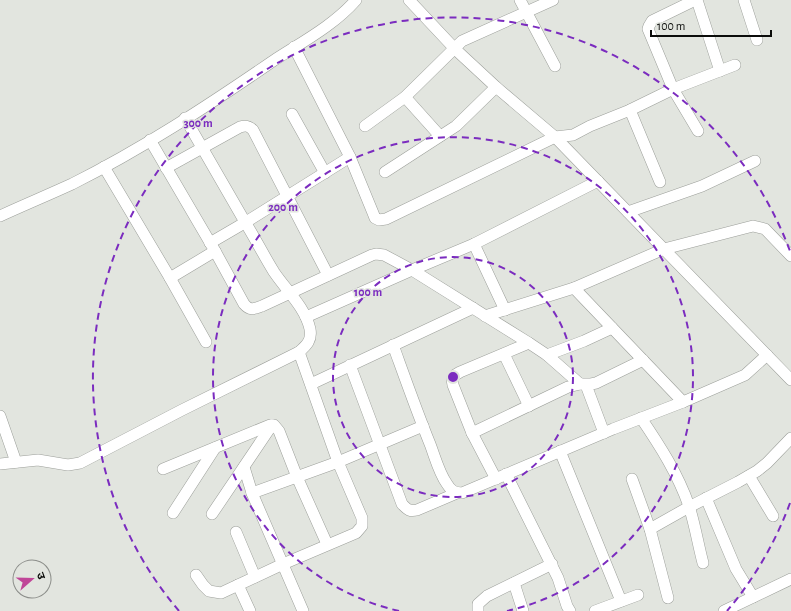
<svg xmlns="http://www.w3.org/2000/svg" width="791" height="611" viewBox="0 0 791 611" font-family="'Alegreya Sans','Noto Sans Devanagari',sans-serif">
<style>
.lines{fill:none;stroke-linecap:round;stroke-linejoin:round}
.minor-casing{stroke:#9c9f9a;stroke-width:12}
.minor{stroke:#fff;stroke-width:11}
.ring{fill:none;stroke:#7b2cbf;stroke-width:2;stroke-dasharray:7 5}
.centre{fill:#7b2cbf;stroke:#e2e5df;stroke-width:2}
.ring-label{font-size:12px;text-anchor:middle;font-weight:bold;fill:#7b2cbf;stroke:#e2e5df;stroke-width:3;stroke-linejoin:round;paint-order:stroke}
</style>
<rect width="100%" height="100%" fill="#e2e5df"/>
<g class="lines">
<defs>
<g id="minor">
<path d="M409,0L455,49L496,87L555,137L791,380"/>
<path d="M520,0L555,66"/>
<path d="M695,0L652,21L649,26L648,29L673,89L698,131"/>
<path d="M697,0L720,71"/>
<path d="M744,0L757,40"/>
<path d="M294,47L350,157L373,213L375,218L379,220L386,219L555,137L573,135L590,126L630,110L673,89L735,65"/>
<path d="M405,97L440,136"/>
<path d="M630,110L660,182"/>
<path d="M292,114L325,173"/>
<path d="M365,126L405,97L462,41L553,0"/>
<path d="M150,140L215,251L244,304C250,311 254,309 262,306L372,255L376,254L384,255L412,270L529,343L547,355L580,384"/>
<path d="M104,167L170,278L206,342"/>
<path d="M166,168L240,127C246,125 249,126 253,130L328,275"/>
<path d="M385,172L456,126L496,87"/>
<path d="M628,212L702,186L755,161"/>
<path d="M0,216C24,205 48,195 72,184C142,149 209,105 273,61C302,42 333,26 356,0"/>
<path d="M210,243L246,222L350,157"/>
<path d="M474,244L505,310"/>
<path d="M170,278L215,251"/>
<path d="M574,288L683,402"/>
<path d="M485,316L574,288L664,249L753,226L765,229L791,256"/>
<path d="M306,317L412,270L474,244L598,181"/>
<path d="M393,345C405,378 417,412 430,444C435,457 439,473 447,484C451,491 455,493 462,493L613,429L683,402L745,375L767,355"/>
<path d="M504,354L529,406"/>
<path d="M547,355L584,341L612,328"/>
<path d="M350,365L402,504C407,509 409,512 417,510L457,493"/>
<path d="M311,384L473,308"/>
<path d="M586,385L604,433"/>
<path d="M0,416L16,462"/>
<path d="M641,418C660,446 678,474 689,506C695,525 698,544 703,563"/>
<path d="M472,433L568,387L580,384H591L596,383L643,360"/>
<path d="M560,451L621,601"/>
<path d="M0,464L38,460L68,465L80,463L182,410L299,352C307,345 312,340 310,329C305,307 286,290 274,272C264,256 255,238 245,222C225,187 205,153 185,118"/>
<path d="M244,467L252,493L303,611"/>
<path d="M163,469L270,425H274L279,431L297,477L327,544"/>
<path d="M506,474L558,578L567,606L570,611"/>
<path d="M749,476L773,516"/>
<path d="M496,479L472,433L453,385L452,379L455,375L460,372L529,343"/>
<path d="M632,479L650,529L668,598"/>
<path d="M252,493L338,462L423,426"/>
<path d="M706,498L736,569L753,597"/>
<path d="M173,513L215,448"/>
<path d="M212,514L272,425"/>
<path d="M650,529L689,507L738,482L757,471L767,463L791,438"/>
<path d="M236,532L255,577"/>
<path d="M196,575L203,585L209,591L221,593L283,564L356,533L362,526V518L338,462L299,352"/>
<path d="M514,583L523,611"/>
<path d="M238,585L250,611"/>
<path d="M478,611V604L487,596L552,564"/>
<path d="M595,611L638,595"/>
<path d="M724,611L791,579"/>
</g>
</defs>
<use href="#minor" class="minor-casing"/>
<use href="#minor" class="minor"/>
</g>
<g class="ring">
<circle cx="453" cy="377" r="120"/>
<path d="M399 611A240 240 0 1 1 507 611"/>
<path d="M790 503A360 360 0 0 1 727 611M179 611A360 360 0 1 1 790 251"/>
</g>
<circle cx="453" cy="377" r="6" class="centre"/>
<g class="ring-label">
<text x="198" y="127">300 m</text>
<text x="283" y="211">200 m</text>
<text x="368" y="296">100 m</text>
</g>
<g transform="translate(32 579) rotate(70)"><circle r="19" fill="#e2e5df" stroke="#8c8e8a"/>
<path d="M0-3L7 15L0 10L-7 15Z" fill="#c04698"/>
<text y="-6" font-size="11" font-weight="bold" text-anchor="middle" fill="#0b0c0a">उ</text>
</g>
<path d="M651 30v6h120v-6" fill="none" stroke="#0b0c0a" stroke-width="2"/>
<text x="657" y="30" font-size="12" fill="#0b0c0a" stroke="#e2e5df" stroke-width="3" paint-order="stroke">100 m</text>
</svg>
